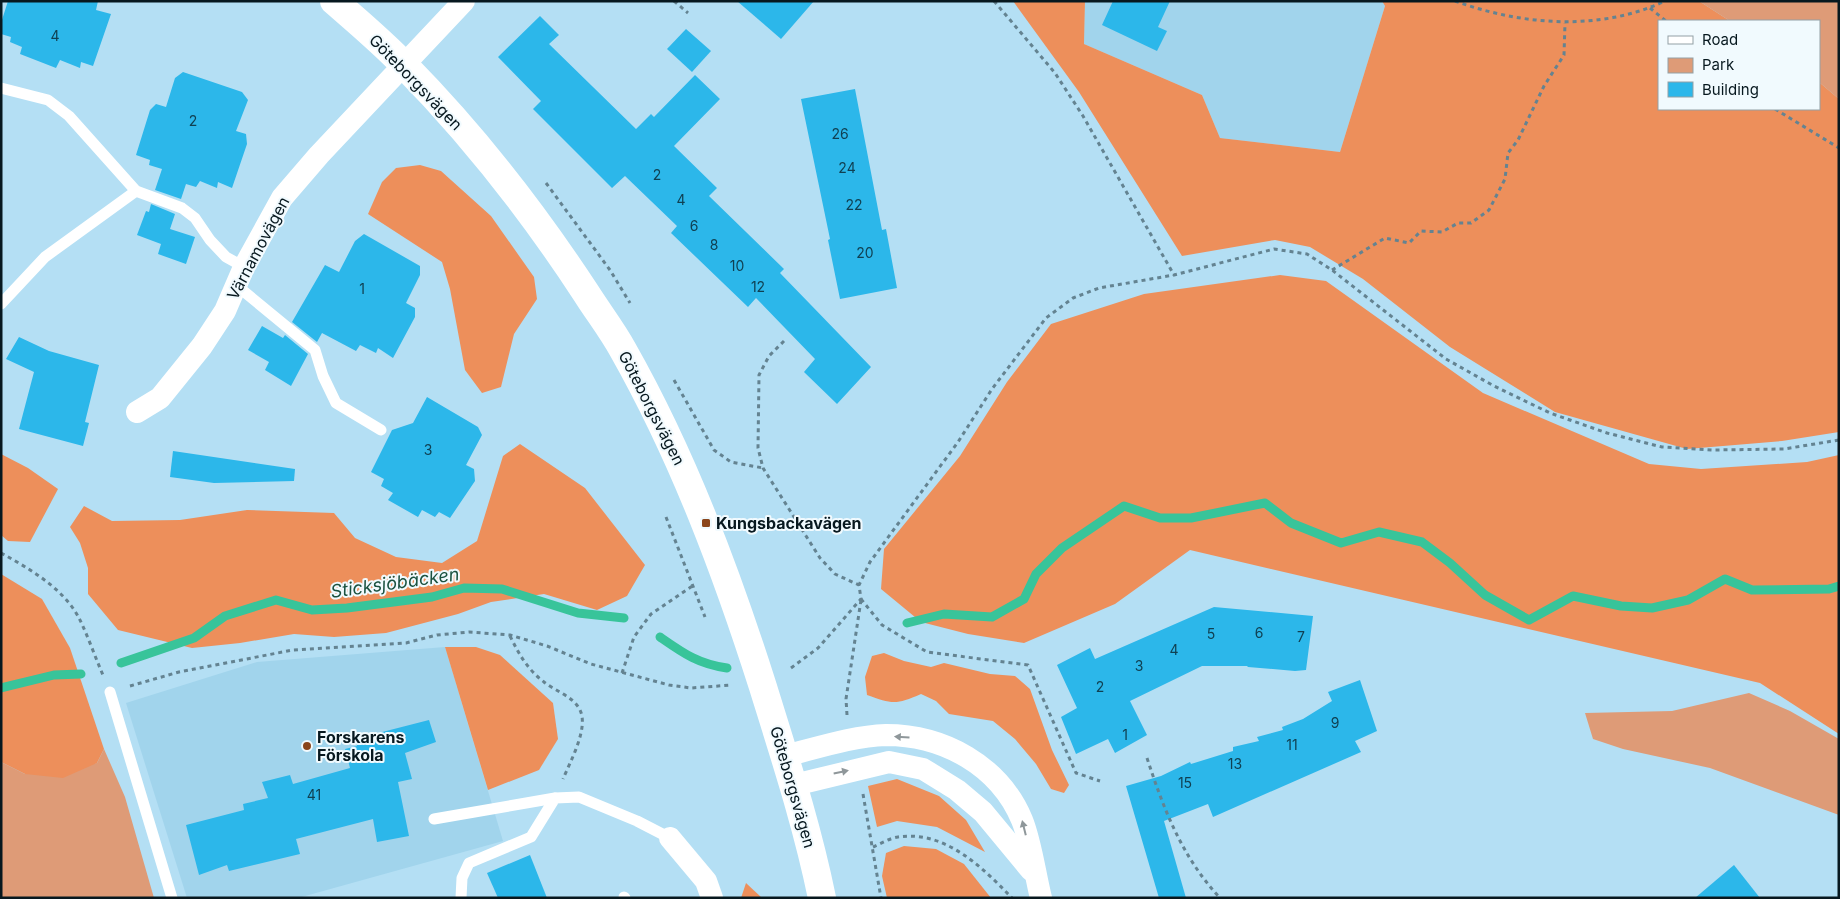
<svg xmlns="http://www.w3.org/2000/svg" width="1840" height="899" viewBox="0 0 1840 899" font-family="Inter,sans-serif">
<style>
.built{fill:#a1d4ec}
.green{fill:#de9b77}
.forest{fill:#ed8f5b}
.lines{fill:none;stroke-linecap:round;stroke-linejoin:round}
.stream{stroke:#38c49a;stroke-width:9}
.building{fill:#2cb7ea}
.path{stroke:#648391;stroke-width:3;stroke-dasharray:4 4;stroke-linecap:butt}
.lane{stroke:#fff;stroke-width:11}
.street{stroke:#fff;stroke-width:22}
.secondary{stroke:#fff;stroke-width:28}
.oneway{fill:#8f979a}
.poi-dot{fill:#8a451b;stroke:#f1fafe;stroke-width:2}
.labels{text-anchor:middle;stroke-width:4;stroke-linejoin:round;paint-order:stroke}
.number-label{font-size:14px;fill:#104052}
.street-label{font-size:16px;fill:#07181f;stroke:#f1fafe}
.poi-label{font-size:16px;font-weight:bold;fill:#07181f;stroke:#f1fafe;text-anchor:start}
.water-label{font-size:18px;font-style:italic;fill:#1b5240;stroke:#f1fafe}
</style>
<rect width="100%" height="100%" fill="#b4dff4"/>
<g class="built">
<path d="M1085,1H1382L1385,6L1340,152L1220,138L1202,95L1084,44Z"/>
<path d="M445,647L503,841L298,898H187L126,703L257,662Z"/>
</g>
<g class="green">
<path d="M1699,1H1839V99L1819,82V21H1730Z"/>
<path d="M1749,693L1790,711L1839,739V815L1710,768L1623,749L1593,739L1585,713L1672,711Z"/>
<path d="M104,749L125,797L154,898H1V762L25,774L97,763Z"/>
</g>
<g class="forest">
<path d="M1013,1H1085L1084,44L1202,95L1220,138L1340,152L1385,6L1382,1H1699L1730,21H1659V109H1819V82L1839,99V432L1782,441L1687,449L1555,412L1450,347L1363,279L1310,247L1275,240L1182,256L1079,92Z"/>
<path d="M420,165L441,171L491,216L534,277L537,299L514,334L501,387L482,393L465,370L450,289L442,262L368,214L382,182L396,168Z"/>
<path d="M1280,275L1326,281L1483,393L1649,464L1701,469L1807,462L1839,455V734L1760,683L1190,550L1115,604L1024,643L968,634L921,622L881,589L884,549L960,456L1007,382L1051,324L1144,294Z"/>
<path d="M520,444L585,488L645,565L627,596L597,610L544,594L491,602L458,614L386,633L334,637L294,634L240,643L192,648L118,630L88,594V568L80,543L70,527L84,506L112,521L180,520L247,510L334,513L355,538L396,557L442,563L477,541L503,456Z"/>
<path d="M1,454L28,468L58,489L30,542L8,541L1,535Z"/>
<path d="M1,574L42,599L70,648L104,749L97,763L63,778L25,774L1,762Z"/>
<path d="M445,647H476L500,655L553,703L558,739L539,770L488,790Z"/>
<path d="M884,653L904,661L931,667L944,663L990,674L1015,676L1030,689L1052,750L1069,785L1064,793L1051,789L1036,764L1015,739L993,721L949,714L936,701L921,694C896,705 892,704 867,695L865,677L872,656Z"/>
<path d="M897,779L939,796L966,820L985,852L937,827L897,821L877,827L868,786Z"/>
<path d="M904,846L936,849L964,864L991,898H887L882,876L886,853Z"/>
<path d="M746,883L762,898H741Z"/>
</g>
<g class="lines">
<g class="stream">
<path d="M907,623L944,614L992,617L1024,599L1036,574L1062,548L1124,506L1160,518H1191L1265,503L1291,523L1341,543L1379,532L1422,542L1450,563L1485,595L1529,620L1573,596L1621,606L1652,608L1688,600L1725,579L1752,590L1829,589L1839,586"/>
<path d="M660,637C683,653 698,664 727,668"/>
<path d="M121,663L194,638L225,616L276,600L312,610L347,608L432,597L464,588L502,589L578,613L624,618"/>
<path d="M1,688L54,675L81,674"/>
</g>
</g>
<g class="building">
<path d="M8,1H98L96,10L111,14L93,66L81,62L80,68L60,60L56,68L20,54L22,47L10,42L11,37L1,34V23Z"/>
<path d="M737,1H814L781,39Z"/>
<path d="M1113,1H1170L1158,27L1167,31L1157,51L1102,25Z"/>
<path d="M540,16L559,35L549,44L636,129L651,114L654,117L695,75L720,99L674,146L717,188L709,196L784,269L780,273L871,367L837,404L804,372L815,359L756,298L748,307L671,233L677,226L625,176L612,188L533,109L541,101L498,57Z"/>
<path d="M686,29L711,51L692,72L667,49Z"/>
<path d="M183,72L242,92L248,100L236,131L246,134L247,144L232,188L218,182L217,188L200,181L196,187L186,184L181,199L155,190L162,169L149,165L150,160L136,155L150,110L156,104L166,107L175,78Z"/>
<path d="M855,89L882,230L886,229L897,288L840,299L828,240L830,239L801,99Z"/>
<path d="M151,204L175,214L170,229L195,237L186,264L158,254L161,244L137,235L146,211L149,212Z"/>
<path d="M364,234L420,266V275L406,303L415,308V317L393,358L378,348L376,353L360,345L356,351L322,333L317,342L292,322L325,265L339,272L355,241Z"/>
<path d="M262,326L283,338L285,335L308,354L291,386L265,370L269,362L248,350Z"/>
<path d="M19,337L49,351L99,365L85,422L89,423L83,446L19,429L34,372L6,359Z"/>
<path d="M427,397L478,427L482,435L466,465L474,469L475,481L450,518L439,512L435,517L422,510L418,517L388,500L393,493L381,486L384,479L371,472L392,430L413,423Z"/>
<path d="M173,451L295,469L294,481L214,483L170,477Z"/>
<path d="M1214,607L1313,616L1306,670L1295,671L1248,667L1247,666H1202L1130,701L1147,735L1115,753L1108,739L1076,754L1061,717L1077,708L1057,665L1090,648L1095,659Z"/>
<path d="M1360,680L1377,731L1355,741L1361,752L1213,817L1208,804L1164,821L1186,898H1159L1126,786L1161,776L1190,762L1191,764L1233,751V747L1259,741L1257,737L1283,730L1282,727L1303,719L1332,701L1328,692Z"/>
<path d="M429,720L436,742L405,753L412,779L398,782L409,836L377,842L373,819L296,839L300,854L229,871L227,865L199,875L186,825L244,810L243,804L268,798L262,782L290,775L293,784L350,768L345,749L357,746L355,739Z"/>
<path d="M530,855L547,898H498L487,873Z"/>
<path d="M1734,865L1760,898H1695Z"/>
</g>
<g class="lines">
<g class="path">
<path d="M674,1L688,13"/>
<path d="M994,1L1055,73L1083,116L1174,275"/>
<path d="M1455,1C1521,25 1599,32 1665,1"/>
<path d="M1650,8L1666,21"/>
<path d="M1775,109L1839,148"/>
<path d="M546,183L610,270L630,303"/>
<path d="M1332,270L1385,238L1409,243L1421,231L1442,232L1458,223H1471L1489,210L1505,179L1508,153L1518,140L1544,86L1564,55L1565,23"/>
<path d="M784,341L769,356L759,375L758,448L763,468L820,558L835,574L859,585"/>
<path d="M674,380L714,450L731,462L763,468"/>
<path d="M666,517L705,617"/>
<path d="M1,553C30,569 63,588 79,618C88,636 95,657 103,675"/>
<path d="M861,599L882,625L927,652L1028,665L1076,773L1100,781"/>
<path d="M510,636C519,654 527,669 544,682C555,691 573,696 580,710C589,728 570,762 563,779"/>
<path d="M791,668L818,648L861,599L859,585L870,562L958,442L992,389L1046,318L1073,298L1099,288L1174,275L1274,249L1307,254L1332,270L1446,359L1494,386L1550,413L1607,433L1662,447L1713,450L1784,449L1839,440"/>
<path d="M622,673L634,637L651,614L694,585"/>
<path d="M130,686L179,672L293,650L406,643L437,635L469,632L510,635L547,646L591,664L669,685L691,688L732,685"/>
<path d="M847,715L846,699L861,600"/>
<path d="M1147,758C1164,810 1182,857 1220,898"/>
<path d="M863,794L881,898"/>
<path d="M873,847C880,844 890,838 898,837C945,830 982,867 1012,898"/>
</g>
<g class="lane">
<path d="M1,88L48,100L69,116L136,191L182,208L195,218L210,240L226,257L244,267"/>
<path d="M236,285L315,350L323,376L336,403L381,430"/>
<path d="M1,304L45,257L136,191"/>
<path d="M110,692L172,898"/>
<path d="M434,819L555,798"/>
<path d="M624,897L625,898"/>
<path d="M461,898L462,878L469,863L531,837L555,798L579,797L637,821L670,838"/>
</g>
<g class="street">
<path d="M137,412L160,398L202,346L225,311L244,267L282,198L319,155L464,1"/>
<path d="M785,756C817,748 853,736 886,735C943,735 999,765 1022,820C1031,842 1035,874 1041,898"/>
<path d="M794,785L889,762L923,769L957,790L983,812L1031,870"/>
<path d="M670,838L706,881L712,898"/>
</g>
<path class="secondary" d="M334,1C358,22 382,42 404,65C472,134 533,212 586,293C598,312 612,330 623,350C683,456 726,571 763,687C785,758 807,825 822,898"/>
</g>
<defs><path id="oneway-solid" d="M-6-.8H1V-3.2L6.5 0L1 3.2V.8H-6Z" transform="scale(1.25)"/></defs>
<g class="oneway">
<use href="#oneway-solid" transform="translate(902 737) rotate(-176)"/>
<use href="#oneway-solid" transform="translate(841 772) rotate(-12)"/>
<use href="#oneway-solid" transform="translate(1024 828) rotate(-104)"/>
</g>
<g class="poi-dot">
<rect x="701" y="518" width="10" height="10" rx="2.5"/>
<circle cx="307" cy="746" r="5"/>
</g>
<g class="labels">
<g class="number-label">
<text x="55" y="41">4</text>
<text x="193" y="126">2</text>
<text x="840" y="139">26</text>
<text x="847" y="173">24</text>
<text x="657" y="180">2</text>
<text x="681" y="205">4</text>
<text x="854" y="210">22</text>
<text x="694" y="231">6</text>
<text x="714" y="250">8</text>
<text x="865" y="258">20</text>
<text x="737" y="271">10</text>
<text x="758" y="292">12</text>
<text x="362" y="294">1</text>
<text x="428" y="455">3</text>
<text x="1259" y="638">6</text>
<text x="1211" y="639">5</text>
<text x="1301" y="642">7</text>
<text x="1174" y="655">4</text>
<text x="1139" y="671">3</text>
<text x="1100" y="692">2</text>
<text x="1335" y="728">9</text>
<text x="1125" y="740">1</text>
<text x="1292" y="750">11</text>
<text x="1235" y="769">13</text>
<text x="1185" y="788">15</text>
<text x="314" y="800">41</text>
</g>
<g class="street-label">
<text transform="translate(416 82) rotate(46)" y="6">Göteborgsvägen</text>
<text transform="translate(258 248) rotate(-62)" y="6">Värnamovägen</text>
<text transform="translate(652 408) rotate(63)" y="6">Göteborgsvägen</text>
<text transform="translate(793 787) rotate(74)" y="6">Göteborgsvägen</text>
</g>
<g class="poi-label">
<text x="716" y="529">Kungsbackavägen</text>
<text x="317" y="743">Forskarens<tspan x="317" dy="18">Förskola</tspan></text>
</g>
<g class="water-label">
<text transform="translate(395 583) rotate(-8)" y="6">Sticksjöbäcken</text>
</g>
</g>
<rect width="1840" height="899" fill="none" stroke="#07181f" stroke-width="5"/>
<rect x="1658" y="20" width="162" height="90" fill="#f1fafe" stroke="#93a0a5"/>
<rect x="1668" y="36" width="25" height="8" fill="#ffffff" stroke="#93a0a5"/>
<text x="1702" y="45" font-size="15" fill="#07181f">Road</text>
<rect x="1668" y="58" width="25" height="15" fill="#de9b77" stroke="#93a0a5"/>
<text x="1702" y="70" font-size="15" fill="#07181f">Park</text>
<rect x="1668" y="82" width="25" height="15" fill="#2cb7ea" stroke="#93a0a5"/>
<text x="1702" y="95" font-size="15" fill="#07181f">Building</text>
</svg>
